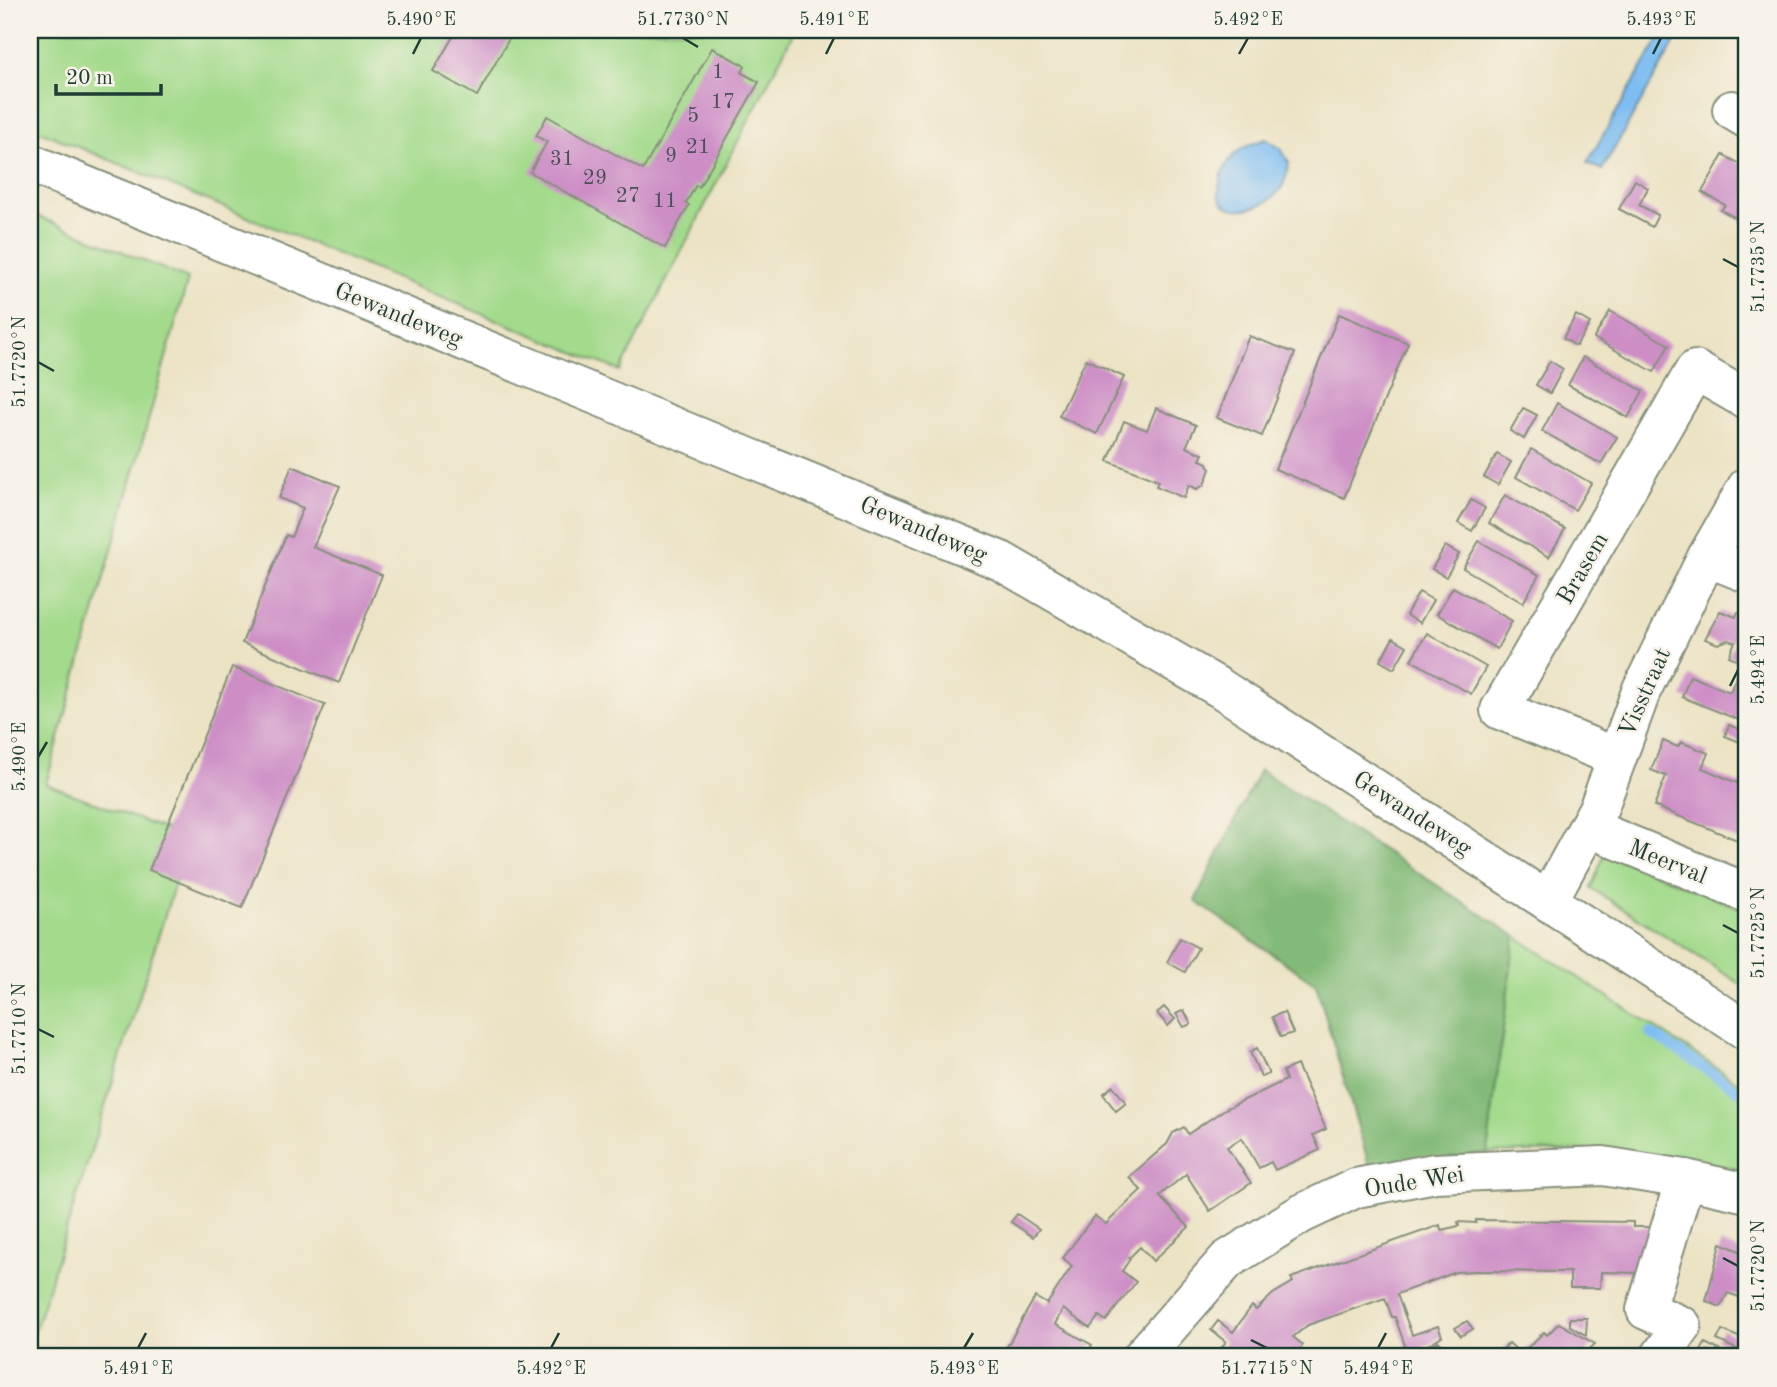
<svg xmlns="http://www.w3.org/2000/svg" width="1777" height="1387" viewBox="0 0 1777 1387" font-family="'Old Standard TT',serif">
<style>
.green{fill:#a3da8b;stroke:#618c60;stroke-width:2}
.forest{fill:#82ba77;stroke:#507c56;stroke-width:2}
.water{fill:#7ebdf2;stroke:#4e7d93;stroke-width:2}
.lines{fill:none;stroke-linecap:round;stroke-linejoin:round}
.stream{stroke:#7ebdf2;stroke-width:10}
.building{fill:#cd8ec6}
.minor-casing{stroke:#86907c;stroke-width:42}
.minor{stroke:#fff;stroke-width:38}
.ticks{fill:none;stroke:#1f3d34;stroke-width:2.5}
.labels{text-anchor:middle;stroke-width:5;stroke-linejoin:round;paint-order:stroke}
.number-label{font-size:21px;fill:#4a5158}
.street-label{font-size:24px;fill:#1f3d34;stroke:#f7f3e8}
.neatline{fill:none;stroke:#1f3d34;stroke-width:2.5}
.ticks-label{font-size:18px;text-anchor:middle;fill:#1f3d34}
</style>
<rect width="100%" height="100%" fill="#f7f3e8"/>
<filter id="ink" filterUnits="userSpaceOnUse"><feTurbulence type="fractalNoise" baseFrequency=".0143" numOctaves="2"/><feDisplacementMap in="SourceGraphic" scale="14" xChannelSelector="R" yChannelSelector="G"/><feConvolveMatrix kernelMatrix="1 2 1 2 8 2 1 2 1" color-interpolation-filters="sRGB"/></filter>
<filter id="wash" filterUnits="userSpaceOnUse"><feTurbulence type="fractalNoise" baseFrequency=".00686" numOctaves="4" result="noise"/><feDisplacementMap in="SourceGraphic" scale="28" xChannelSelector="R" yChannelSelector="G"/><feGaussianBlur stdDeviation="1.57" result="paint"/><feColorMatrix in="noise" values="0 0 0 0 0 0 0 0 0 0 0 0 0 0 0 0 0 1.4 0 .05"/><feComposite in="paint" operator="in"/></filter>
<g filter="url(#wash)">
<rect width="100%" height="100%" fill="#ece3c5"/>
<g class="green">
<path d="M30,30H795L620,371L30,127Z"/>
<path d="M30,213L188,279L46,784L169,831L190,835L30,1346Z"/>
<path d="M1605,853L1747,911V988L1591,888Z"/>
<path d="M1515,936L1747,1088V1172L1684,1158L1605,1150L1487,1153Z"/>
</g>
<path class="forest" d="M1260,770L1515,936L1487,1153L1370,1168L1316,984L1195,901Z"/>
<g class="water">
<path d="M1664,30H1682L1602,170L1587,163Z"/>
<path d="M1266,139L1281,149L1289,163C1287,173 1285,185 1278,192C1258,215 1206,221 1222,175C1231,152 1243,146 1266,139Z"/>
</g>
<g class="lines">
<path class="stream" d="M1650,1033L1747,1096"/>
</g>
<g id="blocks">
<g class="building">
<path d="M457,30H514L477,96L433,71Z"/>
<path d="M712,48L745,66L742,73L759,82L699,187L696,185L686,203L689,205L665,248L530,172L547,142L536,136L547,116L643,170Z"/>
<path d="M1723,155L1742,165L1747,157V219L1745,223L1721,210L1725,205L1702,192Z"/>
<path d="M1635,180L1648,188L1639,205L1658,215L1652,227L1619,209Z"/>
<path d="M1610,311L1669,345L1654,372L1594,338Z"/>
<path d="M1339,314L1408,343L1344,498L1275,469Z"/>
<path d="M1576,315L1590,323L1576,346L1563,338Z"/>
<path d="M1249,336L1295,353L1262,436L1217,418Z"/>
<path d="M1583,357L1643,391L1628,418L1568,385Z"/>
<path d="M1086,359L1124,377L1097,434L1059,416Z"/>
<path d="M1550,361L1563,369L1550,393L1536,385Z"/>
<path d="M1557,403L1617,437L1601,464L1542,431Z"/>
<path d="M1156,408L1196,425L1186,447L1203,454L1200,460L1208,463L1210,469L1204,485L1197,489L1189,485L1184,498L1156,486L1158,481L1108,461L1124,421L1147,430Z"/>
<path d="M1523,408L1537,415L1524,439L1510,431Z"/>
<path d="M1531,449L1591,483L1575,510L1516,477Z"/>
<path d="M1497,454L1511,462L1498,485L1484,477Z"/>
<path d="M292,466L340,486L313,547L382,575L339,683L242,643L286,535L291,537L303,508L279,498Z"/>
<path d="M1505,495L1565,529L1549,557L1489,523Z"/>
<path d="M1471,500L1485,508L1472,531L1458,523Z"/>
<path d="M1479,541L1539,575L1523,603L1463,568Z"/>
<path d="M1445,546L1459,554L1446,577L1432,569Z"/>
<path d="M1453,587L1512,621L1497,649L1437,614Z"/>
<path d="M1419,592L1433,600L1420,623L1406,615Z"/>
<path d="M1720,611L1736,617L1738,612L1747,615V681L1740,698L1747,701L1746,723L1682,697L1690,676L1730,692L1742,662L1729,656L1735,642L1728,640L1718,644L1705,639Z"/>
<path d="M1427,633L1486,667L1471,694L1411,660Z"/>
<path d="M1393,638L1407,646L1394,669L1380,661Z"/>
<path d="M232,667L325,705L242,908L149,870Z"/>
<path d="M1729,725L1747,732V745L1725,736Z"/>
<path d="M1663,741L1678,747L1681,742L1708,753L1702,768L1747,787V844L1654,806L1666,776L1651,770Z"/>
<path d="M1180,938L1198,948L1185,972L1167,962Z"/>
<path d="M1164,1007L1175,1019L1168,1026L1157,1013Z"/>
<path d="M1184,1010L1191,1024L1184,1027L1176,1014Z"/>
<path d="M1284,1012L1293,1033L1281,1037L1272,1017Z"/>
<path d="M1257,1048L1269,1074L1261,1077L1250,1052Z"/>
<path d="M1297,1065L1326,1129L1313,1135L1320,1150L1275,1170L1271,1162L1259,1168L1242,1138L1227,1147L1251,1183L1210,1211L1186,1174L1159,1196L1189,1227L1153,1261L1140,1247L1129,1258L1130,1259L1122,1271L1136,1282L1106,1321L1099,1316L1090,1328L1063,1309L1055,1324L1092,1345L1086,1357H1001L1035,1297L1047,1304L1072,1266L1063,1258L1089,1223L1095,1216L1106,1224L1141,1190L1129,1177L1167,1144L1173,1133L1184,1127L1188,1134L1225,1109L1286,1080L1283,1071Z"/>
<path d="M1113,1086L1126,1103L1116,1111L1103,1094Z"/>
<path d="M1017,1214L1039,1229L1033,1237L1011,1222Z"/>
<path d="M1476,1220L1633,1222V1227H1652L1643,1273L1601,1272L1600,1288H1570V1272L1475,1271L1456,1272L1397,1294L1412,1335L1438,1326L1442,1336L1418,1351L1408,1354L1395,1317H1392L1385,1298L1308,1325L1293,1337L1303,1345L1294,1357H1214L1226,1342L1211,1330L1218,1321L1233,1332L1252,1306L1256,1310L1273,1294L1293,1282L1291,1278L1440,1225L1441,1230L1459,1226L1458,1222L1476,1223Z"/>
<path d="M1721,1243L1744,1253L1747,1246V1300L1728,1293L1720,1307L1706,1301Z"/>
<path d="M1570,1318H1587L1586,1335L1570,1326Z"/>
<path d="M1467,1321L1473,1329L1461,1336L1455,1328Z"/>
<path d="M1559,1323L1595,1344L1581,1357H1495L1509,1343L1521,1354L1544,1332L1547,1335Z"/>
<path d="M1722,1330L1743,1339L1745,1334L1747,1335V1354L1717,1340Z"/>
<path d="M1438,1341L1450,1353L1446,1357H1437L1430,1349Z"/>
<path d="M1705,1343L1733,1357H1698Z"/>
</g>
</g>
</g>
<g filter="url(#ink)">
<use href="#blocks" fill-opacity="0" stroke="#86907c" stroke-width="2"/>
<g class="lines">
<defs>
<g id="minor">
<path d="M1732,110L1747,119"/>
<path d="M30,163L1001,561L1220,688L1747,1031"/>
<path d="M1707,557L1747,573"/>
<path d="M1616,757L1500,710L1695,370L1747,400"/>
<path d="M1589,828L1747,893"/>
<path d="M1548,901L1599,807L1642,689L1707,557L1747,487"/>
<path d="M1142,1357L1227,1260L1301,1214L1356,1188L1435,1173L1603,1166L1685,1179L1747,1193"/>
<path d="M1660,1357L1682,1326L1646,1310L1685,1179"/>
</g>
</defs>
<use href="#minor" class="minor-casing"/>
<use href="#minor" class="minor"/>
</g>
</g>
<path class="ticks" d="M683,38L698,47M413,54L421,38M826,54L834,38M1239,54L1248,38M1653,54L1661,38M1723,259L1738,267M38,362L54,371M1730,686L1738,670M38,757L47,742M1723,925L1738,933M38,1029L54,1037M1723,1258L1738,1266M1251,1340L1267,1348M138,1348L146,1333M551,1348L559,1333M964,1348L973,1333M1378,1348L1386,1333"/>
<g class="labels">
<g class="number-label">
<text x="718" y="78">1</text>
<text x="723" y="108">17</text>
<text x="693" y="122">5</text>
<text x="698" y="153">21</text>
<text x="671" y="162">9</text>
<text x="562" y="165">31</text>
<text x="595" y="184">29</text>
<text x="628" y="202">27</text>
<text x="665" y="207">11</text>
</g>
<g class="street-label">
<text transform="translate(399 314) rotate(22)" y="8">Gewandeweg</text>
<text transform="translate(924 529) rotate(23)" y="8">Gewandeweg</text>
<text transform="translate(1582 568) rotate(-60)" y="8">Brasem</text>
<text transform="translate(1644 692) rotate(-66)" y="8">Visstraat</text>
<text transform="translate(1413 813) rotate(33)" y="8">Gewandeweg</text>
<text transform="translate(1668 861) rotate(22)" y="8">Meerval</text>
<text transform="translate(1414 1181) rotate(-9)" y="8">Oude Wei</text>
</g>
</g>
<rect width="1777" height="1387" fill="none" stroke="#f7f3e8" stroke-width="77"/>
<path d="M56 84v10h105v-10" fill="none" stroke="#1f3d34" stroke-width="3.5"/>
<text x="66" y="84" font-size="21" fill="#1f3d34" stroke="#f7f3e8" stroke-width="5" paint-order="stroke">20 m</text>
<rect x="38" y="38" width="1700" height="1310" class="neatline"/>
<g class="ticks-label">
<text x="421" y="25">5.490°E</text>
<text x="683" y="25">51.7730°N</text>
<text x="834" y="25">5.491°E</text>
<text x="1248" y="25">5.492°E</text>
<text x="1661" y="25">5.493°E</text>
<text transform="translate(1758 267) rotate(-90)" y="6">51.7735°N</text>
<text transform="translate(19 362) rotate(-90)" y="6">51.7720°N</text>
<text transform="translate(1758 670) rotate(-90)" y="6">5.494°E</text>
<text transform="translate(19 757) rotate(-90)" y="6">5.490°E</text>
<text transform="translate(1758 933) rotate(-90)" y="6">51.7725°N</text>
<text transform="translate(19 1029) rotate(-90)" y="6">51.7710°N</text>
<text transform="translate(1758 1266) rotate(-90)" y="6">51.7720°N</text>
<text x="138" y="1374">5.491°E</text>
<text x="551" y="1374">5.492°E</text>
<text x="964" y="1374">5.493°E</text>
<text x="1267" y="1374">51.7715°N</text>
<text x="1378" y="1374">5.494°E</text>
</g>
</svg>
